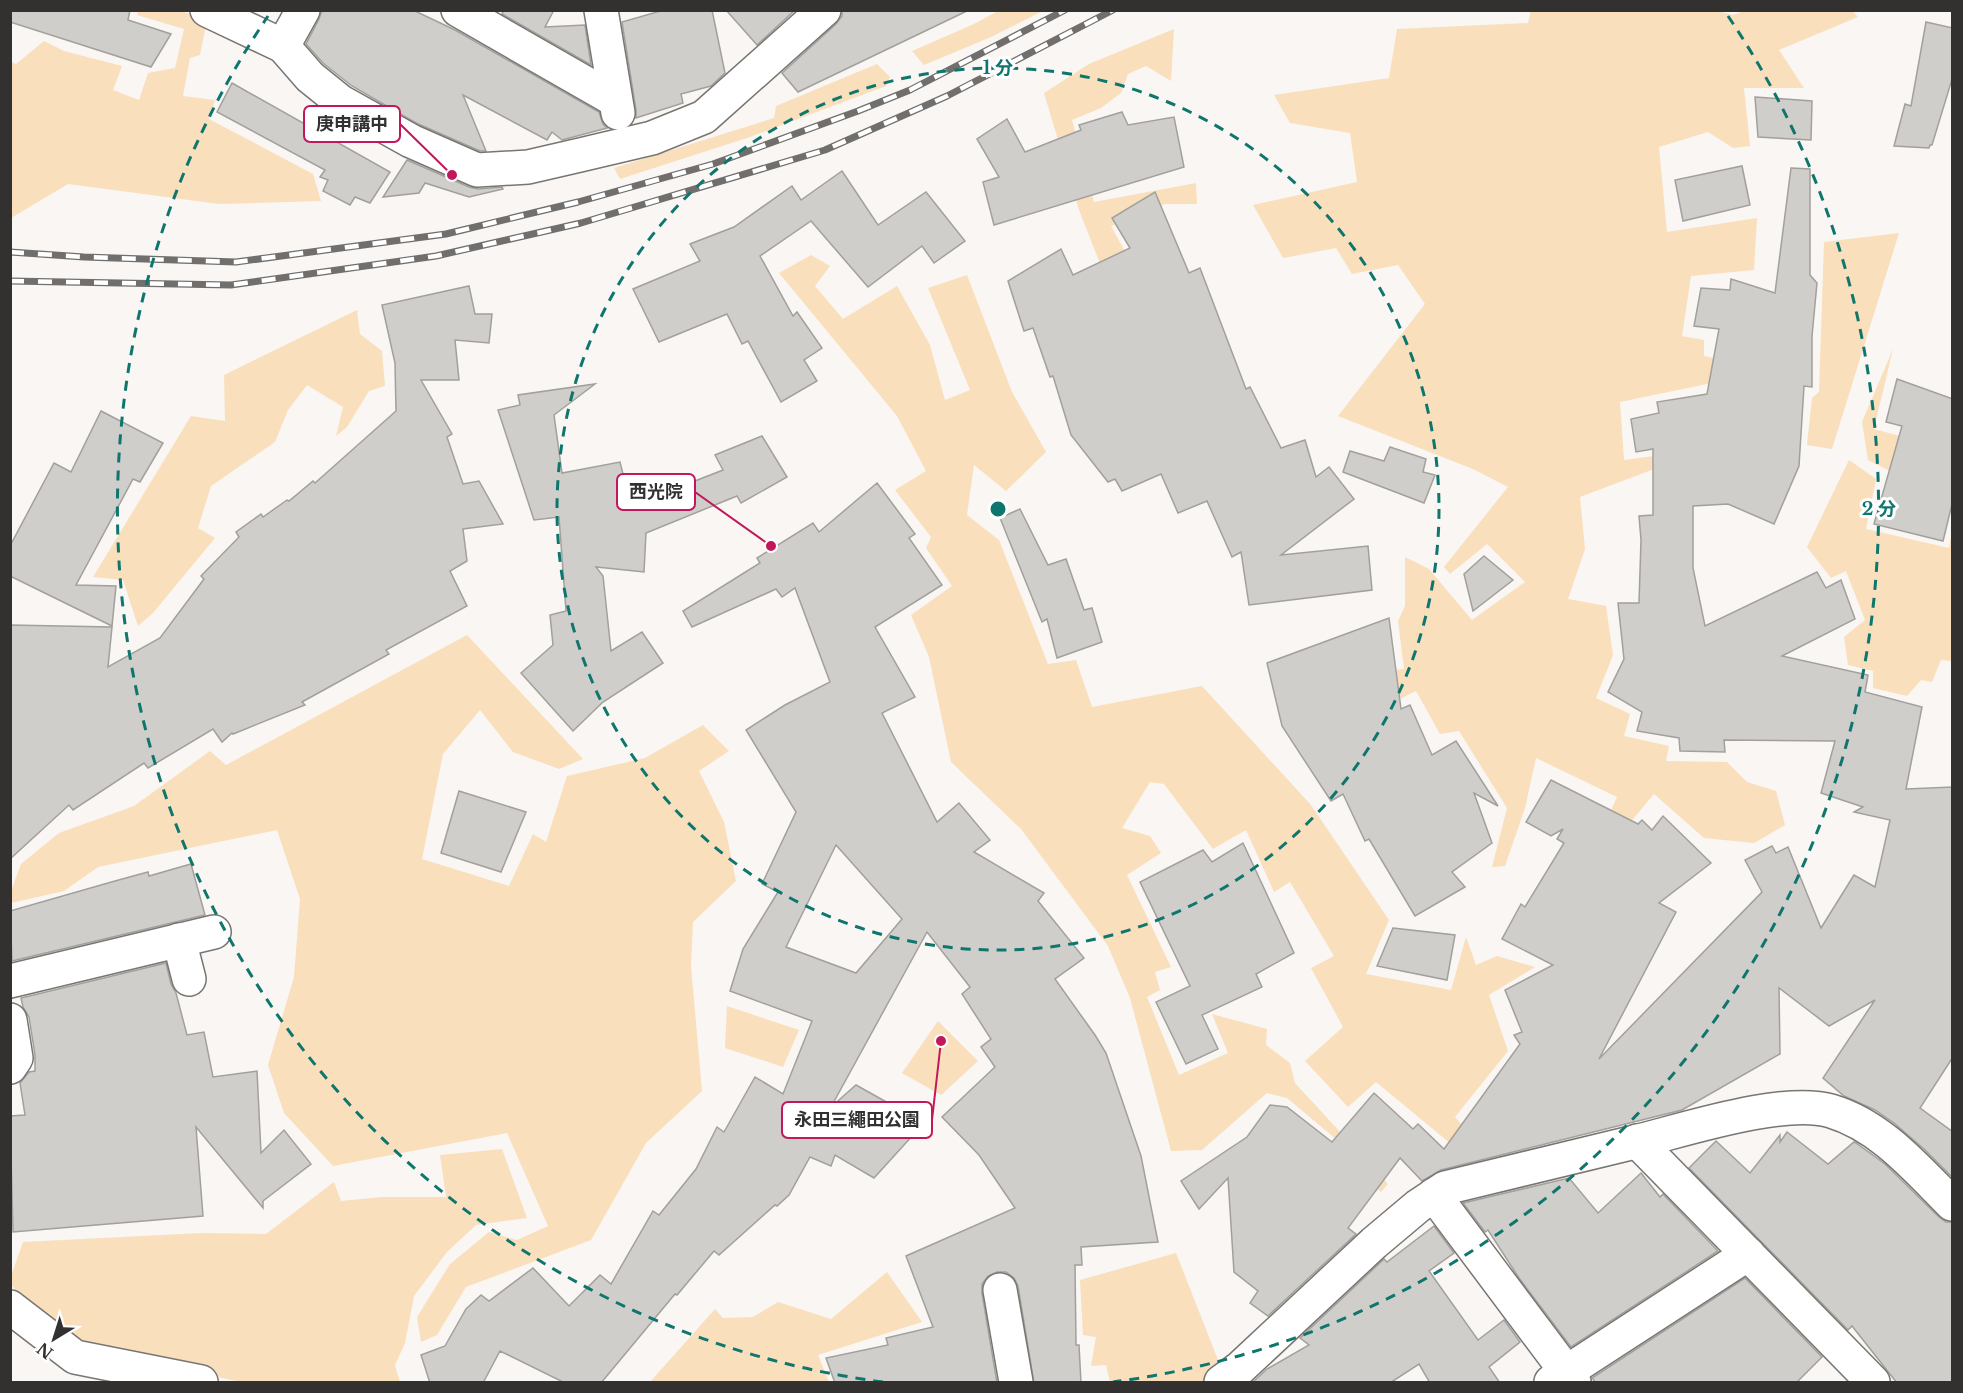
<svg xmlns="http://www.w3.org/2000/svg" width="1963" height="1393" viewBox="0 0 1963 1393" font-family="'Libre Baskerville','Noto Sans JP',serif">
<style>
.green{fill:#fadfbc}
.building{fill:#d0cecb;stroke:#a2a09c;stroke-width:1.5;fill-rule:evenodd}
.lines{fill:none;stroke-linecap:round;stroke-linejoin:round}
.street-casing{stroke:#787673;stroke-width:36}
.street{stroke:#fff;stroke-width:33}
.rail-casing{stroke:#716f6d;stroke-width:7}
.rail{stroke:#fff;stroke-width:4.5;stroke-dasharray:14;stroke-linecap:butt}
.ring{fill:none;stroke:#0f766e;stroke-width:3;stroke-dasharray:10 8}
.centre{fill:#0f766e;stroke:#fff;stroke-width:3}
.ring-label{font-size:18px;text-anchor:middle;font-weight:bold;fill:#0f766e;stroke:#fff;stroke-width:6;stroke-linejoin:round;paint-order:stroke}
.leader{fill:none;stroke:#c2185b;stroke-width:2}
.callout-dot{fill:#c2185b;stroke:#fff;stroke-width:2}
.callout{fill:#fff;stroke:#c2185b;stroke-width:2}
.callout-label{font-size:18px;text-anchor:middle;font-weight:bold;fill:#323130}
</style>
<rect width="100%" height="100%" fill="#f9f6f3"/>
<g class="green">
<path d="M1531,10H1714L1733,15L1747,10H1852L1858,17L1779,50L1804,88H1744L1750,146L1733,148L1708,132L1659,147L1667,232L1757,218L1754,270L1691,276L1682,336L1704,340V356L1742,363L1736,378L1620,402L1624,460L1707,449L1580,497L1585,549L1568,599L1606,606L1613,655L1596,698L1630,714L1624,736L1669,746L1666,761L1727,762L1747,782L1776,791L1785,825L1754,843L1704,838L1654,794L1618,837L1600,834L1617,797L1536,758L1525,808L1505,866L1492,867L1507,808L1459,731L1440,734L1416,691L1387,705V671L1404,669L1398,621L1405,606V557L1429,569L1472,620L1525,582L1487,544L1450,574L1444,567L1508,487L1473,469L1338,416L1425,304L1398,265L1352,274L1336,248L1283,258L1253,205L1357,182L1350,133L1290,123L1274,95L1389,78L1397,29L1528,23Z"/>
<path d="M138,11H181L207,20L200,55L190,58L183,96L215,100L209,119L313,174L321,201L219,204L68,184L11,218V62L16,64L44,41L64,51L122,66L113,90L139,100L148,73L175,68L184,29L137,15Z"/>
<path d="M998,11H1043L991,37L924,65L912,51L974,24Z"/>
<path d="M1174,29L1171,81L1146,66L1128,74L1121,93L1101,108L1072,120L1094,202L1196,183L1197,204H1165L1111,226L1136,271L1108,284L1079,210L1044,93L1089,64Z"/>
<path d="M877,64L890,77L886,86L747,138L620,179L614,168L774,118L776,106Z"/>
<path d="M1899,233L1832,449L1807,445L1812,398L1819,392L1824,242Z"/>
<path d="M811,255L830,266L815,286L843,319L897,286L930,345L945,400L970,390L928,288L967,275L1012,392L1046,452L1006,491L974,465L967,515L999,540L1048,664L1076,660L1092,707L1202,686L1311,805L1389,920L1366,974L1451,990L1466,937L1476,965L1497,956L1535,967L1489,995L1508,1051L1455,1117L1480,1145L1457,1149L1376,1082L1348,1107L1305,1061L1343,1027L1311,968L1334,956L1290,882L1274,892L1246,830L1213,849L1164,784L1150,782L1122,828L1150,836L1161,853L1127,875L1171,967L1155,972L1160,990L1147,997L1179,1075L1228,1053L1212,1014L1267,1029L1266,1045L1290,1063L1295,1083L1388,1184L1381,1192L1333,1149L1337,1140L1287,1098L1267,1093L1202,1150L1171,1151L1130,998L1108,946L1021,829L951,762L929,657L911,615L952,586L926,548L931,537L895,490L926,471L897,416L779,273Z"/>
<path d="M357,310L360,334L382,351L385,386L369,391L347,427L336,436L343,407L307,385L288,410L275,442L211,486L198,528L215,538L153,613L138,626L123,580L93,577L191,416L225,421L224,375Z"/>
<path d="M1893,349L1874,429L1952,450V485L1888,470L1868,460L1862,422Z"/>
<path d="M1849,460L1876,479L1866,529L1949,548L1952,532V661L1941,660L1932,682L1921,680L1907,696L1873,688V671L1848,665L1844,637L1865,620L1846,571L1831,578L1807,547Z"/>
<path d="M467,635L583,759L559,769L513,752L480,710L443,754L422,859L509,886L533,834L546,842L567,776L645,758L703,725L729,751L699,771L724,822L736,881L693,922L691,966L702,1091L646,1143L591,1240L466,1287L437,1335L421,1342L417,1317L450,1264L489,1232L517,1240L548,1226L507,1133L333,1166L284,1113L268,1065L294,977L300,899L277,830L98,867L64,891L11,903V891L21,864L59,833L134,806L210,751L226,765Z"/>
<path d="M727,1006L799,1030L783,1067L725,1048Z"/>
<path d="M938,1021L978,1061L941,1095L902,1073Z"/>
<path d="M502,1149L527,1218L476,1225L447,1252L414,1296L405,1343L395,1365L400,1382H242L75,1348L27,1306L11,1284V1276L23,1242L202,1233L266,1234L334,1182L341,1201L382,1197H446L440,1155Z"/>
<path d="M1176,1253L1222,1370L1207,1382H1110L1106,1365L1091,1366L1096,1337L1083,1335L1080,1280Z"/>
<path d="M887,1272L922,1322L818,1355L829,1382H650L715,1309L723,1318L753,1317L778,1302L831,1319Z"/>
</g>
<g class="building">
<path d="M10,10H130L128,20L171,34L151,67L10,22Z"/>
<path d="M322,10H413L455,30L599,112L603,124L607,128L562,140L552,132L547,140L463,95L486,151H480L416,123L352,86L323,63L306,44L319,19Z"/>
<path d="M504,10H554L545,27L585,25L591,65L502,14Z"/>
<path d="M664,10H712L725,73L711,86L681,94L683,103L636,118V110L622,22Z"/>
<path d="M726,10H795L757,45Z"/>
<path d="M842,10H969L798,92L782,73L836,24L842,16Z"/>
<path d="M1926,22L1953,28V76L1932,145H1930L1929,148L1894,146L1905,104L1911,106Z"/>
<path d="M232,83L390,172L370,203L355,197L350,205L323,191L328,180L320,177L325,170L217,112Z"/>
<path d="M1755,97L1812,101L1811,140L1758,137Z"/>
<path d="M1122,112L1128,125L1174,117L1184,167L994,225L983,182L999,177L977,139L1007,119L1025,152L1081,130L1079,125Z"/>
<path d="M407,160L469,187L478,189L502,187L503,189L469,197L425,183L419,193L383,197Z"/>
<path d="M1742,166L1750,205L1683,221L1675,180Z"/>
<path d="M1791,168L1810,169V275L1817,283L1812,336V387L1804,386L1799,466L1774,524L1728,504L1693,506V568L1705,626L1817,572L1826,588L1841,580L1855,619L1782,656L1868,675L1865,692L1922,707L1906,789L1953,787V1057L1920,1108L1953,1132V1178L1924,1149L1894,1123L1875,1110L1844,1096L1823,1078L1875,1000L1829,1026L1779,988L1780,1054L1682,1110L1441,1170L1422,1181L1400,1158L1348,1228L1356,1234L1268,1316L1250,1303L1258,1291L1234,1272L1228,1178L1199,1209L1181,1181L1247,1137L1270,1105L1287,1107L1332,1142L1374,1093L1413,1129L1418,1124L1444,1149L1520,1044L1514,1035L1522,1032L1505,990L1553,965L1502,939L1521,904L1525,907L1564,843L1557,839L1563,829L1551,836L1526,822L1551,780L1638,824L1642,820L1652,830L1663,816L1711,863L1659,903L1676,912L1599,1059L1762,892L1745,860L1772,846L1776,853L1788,847L1821,928L1854,875L1875,887L1890,820L1854,812L1863,807L1821,793L1835,741L1724,740L1725,752L1680,751L1679,738L1637,731L1642,712L1608,692L1624,659L1618,603H1639L1641,540L1639,516L1653,515V449L1636,452L1631,419L1659,413L1657,402L1707,394L1719,329L1694,326L1701,288L1730,290L1731,279L1775,293Z"/>
<path d="M842,171L878,225L926,192L965,241L934,263L922,246L868,287L811,221L760,256L793,316L797,312L822,348L804,360L817,381L781,402L748,341L742,344L727,314L659,342L633,289L700,261L690,244L734,227L792,186L801,200Z"/>
<path d="M1155,192L1189,273L1200,268L1246,389L1250,387L1281,448L1305,440L1316,477L1329,467L1354,499L1281,555L1368,546L1372,590L1249,605L1241,552L1232,557L1207,501L1178,513L1161,474L1122,491L1115,479L1108,482L1071,435L1053,376L1050,377L1033,328L1024,331L1008,281L1061,249L1073,275L1130,248L1112,218Z"/>
<path d="M469,286L475,314H492L489,343L455,340L459,380H421L452,434L447,437L463,484L479,481L503,524L463,529L467,561L450,571L467,606L386,650L389,654L302,702L305,705L233,734L232,733L222,742L213,729L148,768L144,763L73,810L69,805L10,859V625L112,627L108,667L160,638L204,579L201,576L239,537L236,532L261,514L263,517L287,500L289,501L313,481L315,483L396,411L395,363L382,305Z"/>
<path d="M1897,379L1953,399V500L1943,541L1874,524L1902,426L1886,422Z"/>
<path d="M595,384L554,415L562,473L620,462L631,506L723,470L715,455L762,436L787,477L741,503L737,496L646,533L644,572L596,567L603,576L611,651L642,632L663,663L603,702L573,731L521,673L553,645L550,615L566,611L559,517L534,520L498,410L520,405L518,395Z"/>
<path d="M101,411L163,443L140,482L133,479L76,585L116,586L112,626L10,576V546L54,463L71,472Z"/>
<path d="M1390,447L1426,459L1423,472L1435,475L1424,503L1343,472L1350,451L1384,461Z"/>
<path d="M877,483L915,534L909,538L942,585L875,627L915,697L882,713L937,822L959,803L990,840L974,852L1044,893L1038,901L1084,958L1055,979L1095,1035L1106,1053L1141,1156L1158,1242L1081,1247L1082,1265H1075L1076,1345H1079L1081,1383H1034L1018,1286L1014,1278L1006,1272H997L988,1276L982,1284V1293L997,1383H835L826,1358L888,1345L886,1338L933,1327L906,1256L1015,1208L979,1155L942,1117L995,1067L981,1047L991,1039L962,994L970,987L927,932L831,1107L856,1085L924,1123L874,1178L835,1155L831,1166L810,1157L789,1195L777,1206L775,1205L719,1255L714,1251L677,1295L675,1294L601,1383H565L500,1351L483,1383H430L421,1355L445,1346L466,1309L481,1295L489,1301L533,1268L569,1306L600,1275L611,1284L653,1211L659,1215L696,1169L717,1127L724,1132L755,1077L783,1094L812,1021L730,991L743,949L778,892L762,884L796,812L746,730L785,705L830,682L795,588L782,597L776,589L692,627L683,611L760,563L757,558L813,523L819,532ZM836,845L902,919L856,973L786,947Z"/>
<path d="M1020,509L1048,565L1066,559L1084,610L1092,608L1102,642L1057,658L1047,619L1042,622L1000,518Z"/>
<path d="M1484,556L1513,580L1473,611L1464,574Z"/>
<path d="M1389,618L1401,709L1410,705L1432,755L1456,741L1498,806L1474,793L1492,843L1452,872L1465,887L1415,916L1369,839L1365,841L1343,794L1331,801L1282,726L1267,663Z"/>
<path d="M459,791L526,812L501,872L441,853Z"/>
<path d="M1243,843L1294,953L1256,974L1262,987L1202,1015L1218,1049L1186,1064L1156,1002L1190,986L1140,882L1203,850L1212,862Z"/>
<path d="M191,864L205,915L12,961L10,911L115,881L148,872L149,876Z"/>
<path d="M1393,928L1455,935L1447,980L1377,966Z"/>
<path d="M166,963L171,984L176,993L187,1035L204,1032L213,1077L257,1071L261,1153L284,1130L311,1164L263,1201V1208L196,1127L203,1216L13,1232L10,1116L25,1115L20,1083L29,1072L35,1071V1055L29,1017L23,1007L21,998Z"/>
<path d="M1787,1132L1828,1164L1854,1142L1856,1143L1885,1164L1939,1217L1946,1222H1953V1383H1897L1852,1326L1848,1330L1689,1168L1716,1141L1750,1173L1780,1135V1142Z"/>
<path d="M1641,1173L1660,1197L1663,1194L1718,1251L1571,1347L1519,1278L1488,1230L1485,1232L1463,1203L1569,1178L1598,1213Z"/>
<path d="M1434,1226L1454,1253L1429,1271L1478,1340L1504,1320L1520,1342L1489,1367L1500,1383H1430L1419,1364L1390,1383H1252L1267,1369L1309,1345L1300,1338L1384,1259L1387,1262Z"/>
<path d="M1745,1278L1822,1357L1796,1383H1596L1592,1378Z"/>
</g>
<g class="lines">
<defs>
<g id="street">
<path d="M207,10L283,46L310,77L341,102L411,141L477,170L528,167L580,155L652,138L704,117L824,10"/>
<path d="M458,10L615,100"/>
<path d="M601,10L618,113"/>
<path d="M283,46L303,10"/>
<path d="M179,940L189,979"/>
<path d="M10,981L214,932"/>
<path d="M10,1020L16,1058L10,1067"/>
<path d="M1637,1141L1873,1382"/>
<path d="M1434,1195L1574,1382"/>
<path d="M1000,1290L1016,1382"/>
<path d="M10,1307L75,1357L201,1382"/>
<path d="M1221,1382L1240,1368L1374,1243L1418,1206L1445,1188C1508,1173 1571,1158 1635,1142C1684,1130 1783,1097 1831,1111C1881,1126 1916,1168 1952,1204"/>
<path d="M1551,1382L1748,1254"/>
</g>
</defs>
<use href="#street" class="street-casing"/>
<use href="#street" class="street"/>
<defs>
<g id="rail">
<path d="M10,252L84,257L236,262L446,234L578,202L713,164L858,111L910,90L1065,10"/>
<path d="M10,281L231,285L436,256L581,223L825,150L947,96L1113,10"/>
</g>
</defs>
<use href="#rail" class="rail-casing"/>
<use href="#rail" class="rail"/>
</g>
<g class="ring">
<circle cx="998" cy="509" r="441"/>
<path d="M883 1382A881 881 0 0 1 268 16M1728 16A881 881 0 0 1 1113 1382"/>
</g>
<circle cx="998" cy="509" r="9" class="centre"/>
<g class="ring-label">
<text x="998" y="74">1 分</text>
<text x="1879" y="515">2 分</text>
</g>
<path class="leader" d="M452 175L400 124M771 546L695 492M941 1041L932 1120"/>
<g class="callout-dot">
<circle cx="452" cy="175" r="6"/>
<circle cx="771" cy="546" r="6"/>
<circle cx="941" cy="1041" r="6"/>
</g>
<g class="callout">
<rect x="304" y="106" width="96" height="36" rx="6"/>
<rect x="617" y="474" width="78" height="36" rx="6"/>
<rect x="782" y="1102" width="150" height="36" rx="6"/>
</g>
<g class="callout-label">
<text x="352" y="130">庚申講中</text>
<text x="656" y="498">西光院</text>
<text x="857" y="1126">永田三繩田公園</text>
</g>
<rect width="1963" height="1393" fill="none" stroke="#323130" stroke-width="24"/>
<g transform="translate(54 1339) rotate(218)" stroke="#ffffff" stroke-width="4.5" paint-order="stroke">
<path d="M0-4.5L10 22L0 15L-10 22Z" fill="#323130"/>
<text y="-9" font-size="16" font-weight="bold" text-anchor="middle" fill="#323130">N</text>
</g>
</svg>
